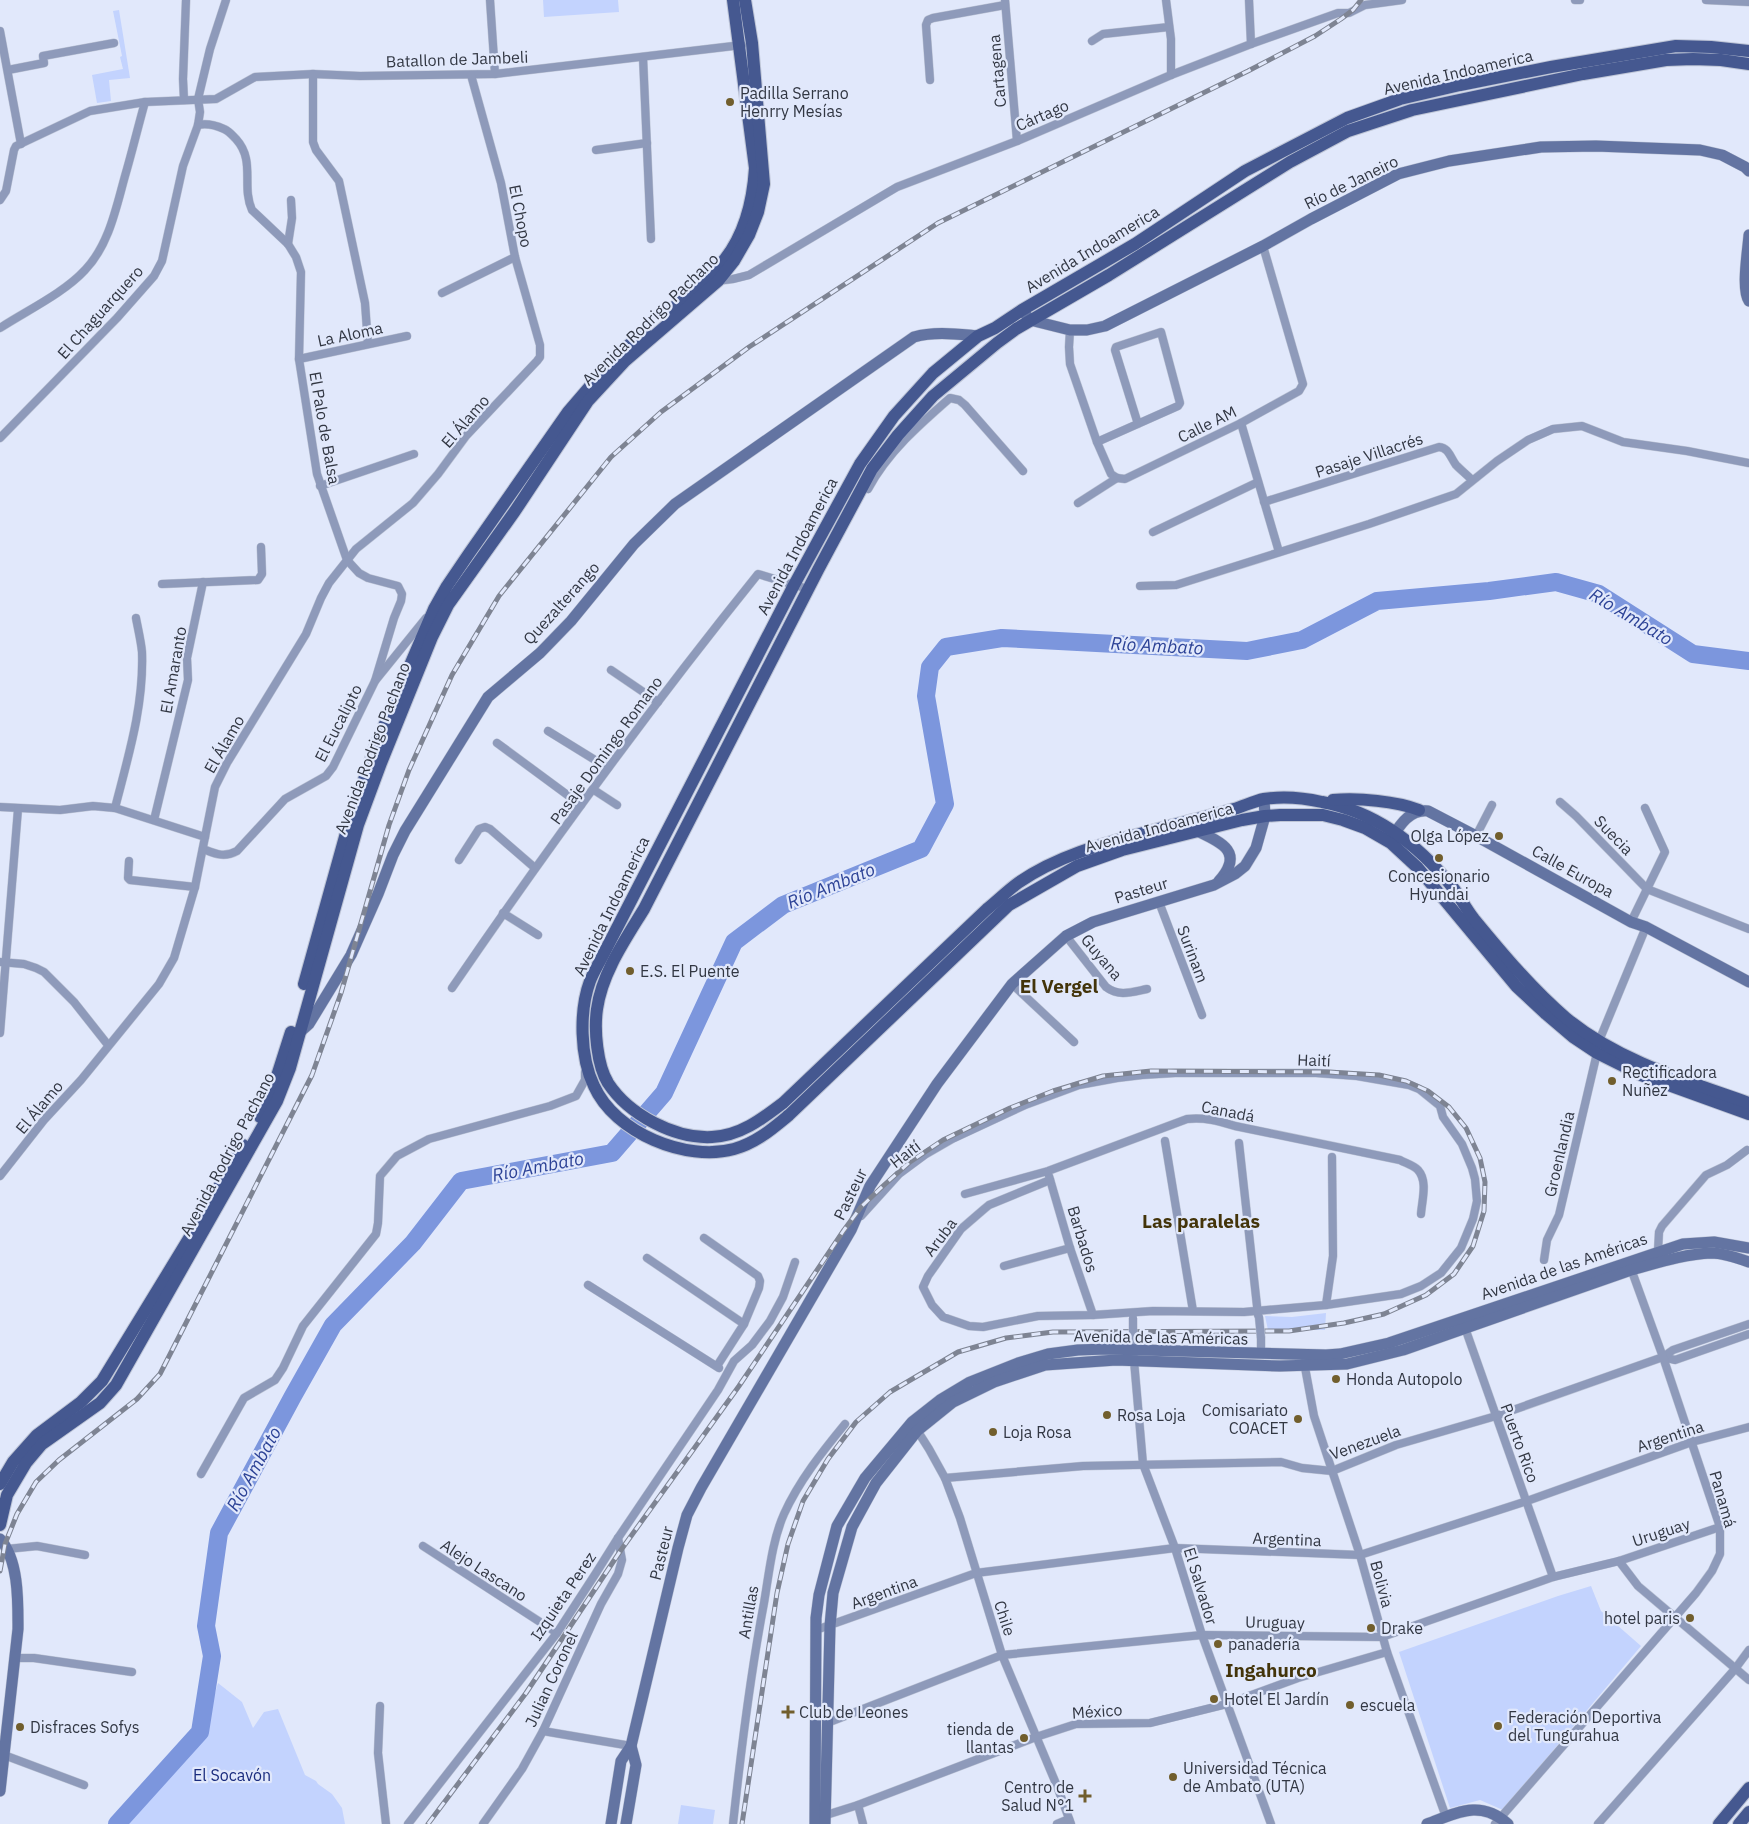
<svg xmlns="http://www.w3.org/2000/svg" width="1749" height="1824" viewBox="0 0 1749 1824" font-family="'IBM Plex Sans',sans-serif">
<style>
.green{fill:#c3d3fe}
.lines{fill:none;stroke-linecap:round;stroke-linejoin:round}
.river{stroke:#7c96dd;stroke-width:18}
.street-casing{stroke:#bec5d6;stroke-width:9}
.secondary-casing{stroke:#bec5d6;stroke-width:12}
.primary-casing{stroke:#bec5d6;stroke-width:14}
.street{stroke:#8e9aba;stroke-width:8}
.secondary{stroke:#6374a2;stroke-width:11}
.primary{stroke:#455890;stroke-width:12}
.rail-casing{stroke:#7e8493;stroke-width:5}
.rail{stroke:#e1e8fb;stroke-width:3;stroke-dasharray:9;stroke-linecap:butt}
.street-bridge-casing{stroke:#bec5d6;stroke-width:9;stroke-linecap:butt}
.street-bridge{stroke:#8e9aba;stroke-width:8}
.poi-dot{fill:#715e2d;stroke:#e1e8fb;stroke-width:2}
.labels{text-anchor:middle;stroke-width:4.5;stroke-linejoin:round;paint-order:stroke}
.street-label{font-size:16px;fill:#323743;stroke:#e1e8fb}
.poi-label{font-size:16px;fill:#323743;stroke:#e1e8fb;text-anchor:start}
.park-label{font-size:16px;fill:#1a2c7e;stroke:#e1e8fb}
.water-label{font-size:18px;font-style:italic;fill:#2c4296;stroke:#e1e8fb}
.quarter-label{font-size:19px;font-weight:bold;fill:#43340a;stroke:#e1e8fb}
</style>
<rect width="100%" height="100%" fill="#e1e8fb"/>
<g class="green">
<path d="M543,0H618L619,12L544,17Z"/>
<path d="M119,10L130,78L109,80L111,101L97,103L92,75L123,69L120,57L122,56L113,11Z"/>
<path d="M1326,1313L1325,1330H1268L1265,1316L1292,1317Z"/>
<path d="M1591,1586L1601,1611L1641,1646L1503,1810L1480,1800L1450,1808L1399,1652L1558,1596Z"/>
<path d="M218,1683L242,1702L253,1728L264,1712L278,1709L305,1775L316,1781L318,1784L332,1794L342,1808L345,1824H121L203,1734Z"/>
<path d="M681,1805L715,1810L713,1824H678Z"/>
</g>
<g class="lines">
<path class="river" d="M117,1824L200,1732L212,1656L206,1626L219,1533L293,1396L333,1325L413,1243L461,1181L612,1153L664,1093L734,942L783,905L921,849L945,804L926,696L930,667L946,647L1002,638L1247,651L1302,640L1377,601L1489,591L1556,582L1599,594L1693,654L1749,661"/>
<defs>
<g id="street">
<path d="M490,0L495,74"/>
<path d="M1005,0L1017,141"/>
<path d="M1166,0L1171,39V75"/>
<path d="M1249,0L1251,44"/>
<path d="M1575,0H1580"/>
<path d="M1706,0L1749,2"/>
<path d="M0,31L21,144"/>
<path d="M1092,41L1103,34L1169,27"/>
<path d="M643,57L651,239"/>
<path d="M8,70L44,63L43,56L114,43"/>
<path d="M313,74V142L316,150L339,181L365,303L368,344"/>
<path d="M930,80L926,25L928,20L933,18L1005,5"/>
<path d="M184,100L183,79L186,0"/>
<path d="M198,125C207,123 215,125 224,129C229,131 232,135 236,139C256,161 241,186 252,210L288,244L296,257L301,272L299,359L317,474L347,560L359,573L368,578L398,586L402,594L401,601L394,618L375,681"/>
<path d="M596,150L647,143"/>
<path d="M0,200L6,191L14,150L16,146L90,111L145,102L216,99L255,77L313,74L360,76L495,74L742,45"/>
<path d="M288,244L292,218L291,200"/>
<path d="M717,281L733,279L749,275L897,187L1017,141L1171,75L1251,44L1338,13H1349L1365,5L1402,0"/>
<path d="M442,293L515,257"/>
<path d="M0,328C26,311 64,293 85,270C109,245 116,208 125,176C132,152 138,127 145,102"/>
<path d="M1070,330L1069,347L1070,364L1097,442L1111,474L1117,478"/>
<path d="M299,359L407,336"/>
<path d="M1241,423L1279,552"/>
<path d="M0,438L117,318L154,276L162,261L183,166L198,125L200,112L198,99L210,49L226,0"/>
<path d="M1097,442L1178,406L1180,403L1161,332L1116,347L1115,350L1138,424"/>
<path d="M1117,478L1125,479L1241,423L1299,391L1303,384L1263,246"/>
<path d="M320,486L414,454"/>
<path d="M868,489C888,452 919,425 950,398L959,400L965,405L1023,471"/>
<path d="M1264,502L1439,447C1449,448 1450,457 1456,465C1461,470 1467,475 1472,480"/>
<path d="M1078,503L1117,478"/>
<path d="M1153,532L1258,482"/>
<path d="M162,584L258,580L262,574L261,547"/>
<path d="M1140,586L1176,585L1369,524L1456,494L1497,461L1528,440L1553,429L1582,426L1623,442L1687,451L1749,463"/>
<path d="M611,670L658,702"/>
<path d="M548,731L608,768"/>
<path d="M497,743L581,805"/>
<path d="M594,790L617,805"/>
<path d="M1560,802L1576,816L1647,889L1749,929"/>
<path d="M0,807L60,810L93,806L115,808L205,837"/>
<path d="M115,808C128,757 144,706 142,652C141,641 138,629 136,618"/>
<path d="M154,820L188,680L187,658L203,582"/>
<path d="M1476,836L1492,805"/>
<path d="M203,849C216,854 224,858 237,851L285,799L326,776L333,767L375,681L426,618"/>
<path d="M459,860L479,829L485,827L490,829L535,868"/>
<path d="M129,861L128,878L130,880L195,887"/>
<path d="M1159,902L1202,1015"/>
<path d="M503,913L538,935"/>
<path d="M1631,922L1665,852L1645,808"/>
<path d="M1066,936L1106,987C1119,997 1132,992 1147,989"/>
<path d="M0,962L24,964L36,968L44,972L74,1002L108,1045"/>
<path d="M1012,984L1074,1042"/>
<path d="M452,988C549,846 650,708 758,574L808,589"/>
<path d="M0,1033L18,809"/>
<path d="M1599,1041L1646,927"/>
<path d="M1165,1141L1193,1311"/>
<path d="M1239,1143L1258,1315"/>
<path d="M0,1176L44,1120L81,1080L159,984L174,958L195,887L215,787L227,763L306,634L321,598L329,583L356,549L413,503L438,474L466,436L537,361L540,357V345L515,257L501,183L471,75"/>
<path d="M1049,1176L1070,1248L1093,1315"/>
<path d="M965,1194L1048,1171L1187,1119C1205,1117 1218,1121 1235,1126L1400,1160C1405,1163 1413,1165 1418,1170C1428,1181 1422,1200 1421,1214"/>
<path d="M861,1216L899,1174L926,1154L952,1139L1025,1105L1079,1085L1117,1078L1142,1075L1175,1073H1316L1357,1076L1409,1085L1419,1089L1440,1106L1443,1117L1462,1144L1472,1168L1475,1179L1477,1201L1473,1219L1461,1248L1441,1273L1421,1286L1401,1294L1326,1305L1244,1312L1153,1311L1093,1315L1038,1316L983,1327L969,1326L943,1317L932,1305L923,1287L928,1276L961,1229L983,1210L989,1205L1050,1180"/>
<path d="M704,1238L758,1276L760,1281L759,1288L744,1324"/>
<path d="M1658,1251L1659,1232L1662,1226L1706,1175L1727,1165L1747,1150"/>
<path d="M647,1258L744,1324L717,1366"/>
<path d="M1544,1260L1547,1240L1559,1215L1597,1053"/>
<path d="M1004,1266L1070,1248"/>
<path d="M588,1285L719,1368"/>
<path d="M1326,1305L1333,1256L1332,1157"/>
<path d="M1464,1325L1553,1577"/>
<path d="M1133,1336V1349L1143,1464L1175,1548L1202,1635L1271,1824"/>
<path d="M1261,1354V1338"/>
<path d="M1663,1357L1675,1360L1749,1334"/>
<path d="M1304,1362L1314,1416L1360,1555L1387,1652L1446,1817"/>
<path d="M915,1427L929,1449L945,1478L960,1518L1002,1655L1057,1786L1071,1824"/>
<path d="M201,1474L244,1398L275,1380L283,1368L303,1326L376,1234L378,1223L380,1176L397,1156L429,1139L550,1106L576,1096L585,1080V1072"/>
<path d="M945,1478L1083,1466L1281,1462L1302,1468L1332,1471L1396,1445L1496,1416L1663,1357L1673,1350L1749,1324"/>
<path d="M423,1546L557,1633"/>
<path d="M7,1549L37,1546L85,1555"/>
<path d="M1619,1561L1638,1586L1749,1680"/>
<path d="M816,1630L976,1573L1175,1548L1360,1555L1527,1501L1692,1442L1749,1427"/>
<path d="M14,1658H34L132,1672"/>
<path d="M380,1706L378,1753L386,1824"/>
<path d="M827,1723L1002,1655L1202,1635L1382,1637L1553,1577L1619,1561L1720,1527"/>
<path d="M543,1731L631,1746"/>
<path d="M4,1755L84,1785"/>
<path d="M858,1805L863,1824"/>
<path d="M823,1816L858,1805L1036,1737L1076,1724L1150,1723L1227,1704L1298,1678L1387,1652"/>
<path d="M408,1824L557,1633L596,1573L618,1538L718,1390L734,1361L752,1345L770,1321L783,1297L795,1262"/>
<path d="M483,1824L522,1769L543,1731L601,1604L618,1574L622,1560L618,1538"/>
<path d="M733,1824C741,1750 750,1676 764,1603C769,1574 772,1541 784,1514C799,1481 822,1452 845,1424"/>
<path d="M1057,1824L1069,1819"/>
<path d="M1495,1824L1696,1593L1712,1571L1720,1554V1527L1663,1357L1630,1266"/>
<path d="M1598,1824L1735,1669L1749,1650"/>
</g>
<g id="secondary">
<path d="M1749,235C1748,250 1741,290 1749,301"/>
<path d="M1022,310L1030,320L1070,330H1087L1105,326L1263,246L1311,219L1398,174L1449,161L1541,147L1596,146L1700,150L1722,155L1745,167L1749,171"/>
<path d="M1197,831C1221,842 1245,852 1219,881"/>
<path d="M1392,839C1399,825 1410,809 1428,811L1476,836L1631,922L1646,927L1749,982"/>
<path d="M299,1033L309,1024L351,955L378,894L393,855L405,831L488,697L540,653L571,621L634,544L675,504L914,337C935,331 956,334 978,336"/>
<path d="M0,1539C19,1560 18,1602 18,1629L0,1791"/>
<path d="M611,1824L621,1761L631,1746L678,1548L687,1515L701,1488L851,1230L870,1186L937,1084L1012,984L1066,936L1093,922L1214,885L1235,874L1245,866L1256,848L1265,816L1264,799"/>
<path d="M626,1824L636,1765L631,1746"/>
<path d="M815,1824L816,1618L819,1595L837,1526L865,1478L912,1422L940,1400L970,1382L1018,1363L1048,1354L1078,1350L1106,1349L1326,1355L1340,1354L1389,1343L1683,1244L1714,1242L1749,1248"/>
<path d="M825,1824L830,1626L833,1593L852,1527L876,1483L917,1431L953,1402L994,1382L1045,1365L1116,1360L1280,1366L1347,1364L1403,1350L1631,1270C1657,1263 1684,1254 1711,1253C1723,1253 1738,1258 1749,1262"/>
<path d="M1427,1824C1457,1813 1480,1799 1508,1824"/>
</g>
<g id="primary">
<path d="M1749,51L1711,47L1676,46L1551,67L1460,85L1400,99L1347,118L1245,171L1135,244L1022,310L995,328L978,336L933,373L894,416L860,464L794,585L602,957C598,965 593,973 590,981C579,1011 580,1057 594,1086C615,1133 686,1162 734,1149C756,1143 772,1129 789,1115L1009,905L1077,866L1122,850L1242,820L1265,816L1280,815H1323L1343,820L1365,828L1391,843L1418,868L1516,986L1546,1014L1573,1037L1597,1053L1641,1075L1749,1114"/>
<path d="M1749,64L1721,60L1693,59L1666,60L1583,74L1412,110L1348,131L1290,162L1109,275L1016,329L997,343L933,396L898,435L872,469L818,570L644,909C625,940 602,973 597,1009C594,1030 597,1065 608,1083C629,1115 675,1139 712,1137C740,1136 762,1119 783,1103L987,909C997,901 1007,891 1018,883C1064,851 1120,840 1173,825C1193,820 1214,815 1234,809C1244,806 1254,801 1264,799C1283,796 1304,798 1322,802C1377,812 1420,846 1454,889C1461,899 1467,910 1474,919C1502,953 1532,989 1566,1018C1618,1061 1687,1081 1749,1103"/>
<path d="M672,309C690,293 710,278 725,259C745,233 753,200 755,168L733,0"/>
<path d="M1333,800C1359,798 1396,801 1419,810"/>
<path d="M304,984L346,833L375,747L434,609L447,586L468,555L568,412L617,355L645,332"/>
<path d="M260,1117L276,1079L291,1032"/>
<path d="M0,1484L13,1462L37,1435L81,1402L102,1381L196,1227L243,1145"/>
<path d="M0,1525L7,1495L26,1463L42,1444L100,1403L116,1385L277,1101L290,1068L358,825L381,763L432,637L448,605L515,511L588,401L625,361L718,281L734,261L749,235L758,212L764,184L752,43L745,0"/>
<path d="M1719,1824L1749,1788"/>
<path d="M1739,1824L1749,1812"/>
</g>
</defs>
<use href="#street" class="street-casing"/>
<use href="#secondary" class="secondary-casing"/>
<use href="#primary" class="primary-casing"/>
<use href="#street" class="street"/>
<use href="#secondary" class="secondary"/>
<use href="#primary" class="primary"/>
<defs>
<g id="rail">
<path d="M0,1571L5,1544L17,1514L36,1482L59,1460L137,1399L160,1374L312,1075L341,993L389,825L409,770L452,675L499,596L611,457L661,412L749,347L938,223L1248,71L1315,36L1341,19L1353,10L1361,0"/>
<path d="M428,1824L526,1693L621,1550L739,1386L844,1230L861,1207L883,1186L910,1162L943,1140L1010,1108L1053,1091L1103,1076L1151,1071L1328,1072L1379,1075L1406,1081L1428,1091L1449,1107L1466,1128L1480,1158L1485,1182L1484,1211L1473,1246L1454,1274L1426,1295L1384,1314L1344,1323L1289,1331L1053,1332L1006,1338L958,1352L890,1392L856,1422L828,1459L803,1501L788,1544L777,1593L742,1824"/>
</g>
</defs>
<use href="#rail" class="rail-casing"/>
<use href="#rail" class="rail"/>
<defs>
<g id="street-bridge">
<path d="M1259,1317L1261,1338"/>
<path d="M1133,1318V1336"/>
</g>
</defs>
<use href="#street-bridge" class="street-bridge-casing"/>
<use href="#street-bridge" class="street-bridge"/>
</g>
<g class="poi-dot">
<circle cx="730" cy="102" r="5"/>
<circle cx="1499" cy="836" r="5"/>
<circle cx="1439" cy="858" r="5"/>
<circle cx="630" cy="971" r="5"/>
<circle cx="1612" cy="1081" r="5"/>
<circle cx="1336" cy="1379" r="5"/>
<circle cx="1107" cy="1415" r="5"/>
<circle cx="1298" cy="1419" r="5"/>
<circle cx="993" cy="1432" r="5"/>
<circle cx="1690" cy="1618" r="5"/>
<circle cx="1371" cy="1628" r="5"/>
<circle cx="1218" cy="1644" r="5"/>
<circle cx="1214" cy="1699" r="5"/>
<circle cx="1350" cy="1705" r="5"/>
<path d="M785.5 1704.5h5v5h5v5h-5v5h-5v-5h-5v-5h5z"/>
<circle cx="1498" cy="1726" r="5"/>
<circle cx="20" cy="1727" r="5"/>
<circle cx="1024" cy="1738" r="5"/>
<circle cx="1173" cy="1777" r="5"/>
<path d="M1082.5 1788.5h5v5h5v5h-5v5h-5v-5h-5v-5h5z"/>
</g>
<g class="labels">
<g class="street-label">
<text transform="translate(457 59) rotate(-2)" y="6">Batallon de Jambeli</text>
<text transform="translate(997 71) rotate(-95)" y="6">Cartagena</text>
<text transform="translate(1458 72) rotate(-13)" y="6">Avenida Indoamerica</text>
<text transform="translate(1042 115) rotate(-23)" y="6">Cártago</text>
<text transform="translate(1351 182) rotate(-26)" y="6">Río de Janeiro</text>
<text transform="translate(521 216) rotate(79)" y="6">El Chopo</text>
<text transform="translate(1092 249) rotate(-31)" y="6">Avenida Indoamerica</text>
<text transform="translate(100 312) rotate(-48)" y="6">El Chaguarquero</text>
<text transform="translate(650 319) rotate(-44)" y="6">Avenida Rodrigo Pachano</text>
<text transform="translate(350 334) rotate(-12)" y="6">La Aloma</text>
<text transform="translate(465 421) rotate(-49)" y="6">El Álamo</text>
<text transform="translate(1207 424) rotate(-26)" y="6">Calle AM</text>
<text transform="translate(325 428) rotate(80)" y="6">El Palo de Balsa</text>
<text transform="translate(1369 455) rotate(-18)" y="6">Pasaje Villacrés</text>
<text transform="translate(797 546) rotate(-62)" y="6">Avenida Indoamerica</text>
<text transform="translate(561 603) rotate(-48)" y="6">Quezalterango</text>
<text transform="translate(173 670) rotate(-80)" y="6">El Amaranto</text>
<text transform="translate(338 723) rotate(-63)" y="6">El Eucalipto</text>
<text transform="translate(224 744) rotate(-60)" y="6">El Álamo</text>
<text transform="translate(372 748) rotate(-69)" y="6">Avenida Rodrigo Pachano</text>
<text transform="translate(606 750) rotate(-54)" y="6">Pasaje Domingo Romano</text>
<text transform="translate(1159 827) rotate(-15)" y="6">Avenida Indoamerica</text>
<text transform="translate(1614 835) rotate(46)" y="6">Suecia</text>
<text transform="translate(1573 871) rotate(29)" y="6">Calle Europa</text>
<text transform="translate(1141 890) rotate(-17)" y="6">Pasteur</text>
<text transform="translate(611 906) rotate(-64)" y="6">Avenida Indoamerica</text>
<text transform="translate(1193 954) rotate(69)" y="6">Surinam</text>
<text transform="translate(1102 957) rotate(50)" y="6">Guyana</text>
<text transform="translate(1314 1060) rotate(2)" y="6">Haití</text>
<text transform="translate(39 1107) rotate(-50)" y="6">El Álamo</text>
<text transform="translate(1228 1111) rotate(11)" y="6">Canadá</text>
<text transform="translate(227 1154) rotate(-62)" y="6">Avenida Rodrigo Pachano</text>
<text transform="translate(905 1154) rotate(-38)" y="6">Haití</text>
<text transform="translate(1559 1154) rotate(-77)" y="6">Groenlandia</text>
<text transform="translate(850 1194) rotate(-64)" y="6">Pasteur</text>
<text transform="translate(940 1237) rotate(-53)" y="6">Aruba</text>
<text transform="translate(1083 1239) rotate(73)" y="6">Barbados</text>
<text transform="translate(1564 1266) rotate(-19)" y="6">Avenida de las Américas</text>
<text transform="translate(1161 1337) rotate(1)" y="6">Avenida de las Américas</text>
<text transform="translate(1670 1436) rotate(-18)" y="6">Argentina</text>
<text transform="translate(1365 1442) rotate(-20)" y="6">Venezuela</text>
<text transform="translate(1520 1443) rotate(70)" y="6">Puerto Rico</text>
<text transform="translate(1723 1499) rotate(74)" y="6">Panamá</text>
<text transform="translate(1661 1532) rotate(-18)" y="6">Uruguay</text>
<text transform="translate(1287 1539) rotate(2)" y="6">Argentina</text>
<text transform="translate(661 1553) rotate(-76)" y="6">Pasteur</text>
<text transform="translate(484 1570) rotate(33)" y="6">Alejo Lascano</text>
<text transform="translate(1382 1584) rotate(75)" y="6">Bolivia</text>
<text transform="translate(1201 1586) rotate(73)" y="6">El Salvador</text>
<text transform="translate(884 1592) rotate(-20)" y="6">Argentina</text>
<text transform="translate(563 1596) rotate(-56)" y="6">Izquieta Perez</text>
<text transform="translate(748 1612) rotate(-80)" y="6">Antillas</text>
<text transform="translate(1005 1618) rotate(72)" y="6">Chile</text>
<text transform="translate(1275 1622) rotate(1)" y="6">Uruguay</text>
<text transform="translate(551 1679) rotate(-65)" y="6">Julian Coronel</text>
<text transform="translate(1097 1711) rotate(-4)" y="6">México</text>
</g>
<g class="poi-label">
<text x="740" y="99">Padilla Serrano<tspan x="740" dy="18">Henrry Mesías</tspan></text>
<text x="1489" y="842" text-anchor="end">Olga López</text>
<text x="1439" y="882" text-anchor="middle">Concesionario<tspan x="1439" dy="18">Hyundai</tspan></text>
<text x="640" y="977">E.S. El Puente</text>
<text x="1622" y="1078">Rectificadora<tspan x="1622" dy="18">Nuñez</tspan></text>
<text x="1346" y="1385">Honda Autopolo</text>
<text x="1288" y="1416" text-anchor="end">Comisariato<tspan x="1288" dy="18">COACET</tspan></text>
<text x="1117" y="1421">Rosa Loja</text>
<text x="1003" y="1438">Loja Rosa</text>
<text x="1680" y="1624" text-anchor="end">hotel paris</text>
<text x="1381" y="1634">Drake</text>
<text x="1228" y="1650">panadería</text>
<text x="1224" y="1705">Hotel El Jardín</text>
<text x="1360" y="1711">escuela</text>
<text x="799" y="1718">Club de Leones</text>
<text x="1508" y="1723">Federación Deportiva<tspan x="1508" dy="18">del Tungurahua</tspan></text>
<text x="30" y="1733">Disfraces Sofys</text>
<text x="1014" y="1735" text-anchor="end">tienda de<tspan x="1014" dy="18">llantas</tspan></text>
<text x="1183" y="1774">Universidad Técnica<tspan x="1183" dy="18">de Ambato (UTA)</tspan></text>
<text x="1074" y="1793" text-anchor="end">Centro de<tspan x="1074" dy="18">Salud N°1</tspan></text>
</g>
<g class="park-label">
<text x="232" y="1781">El Socavón</text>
</g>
<g class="water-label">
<text transform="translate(1631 617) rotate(31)" y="6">Río Ambato</text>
<text transform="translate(1157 646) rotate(3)" y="6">Río Ambato</text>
<text transform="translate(831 886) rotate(-22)" y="6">Río Ambato</text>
<text transform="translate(538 1167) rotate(-11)" y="6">Río Ambato</text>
<text transform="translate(254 1469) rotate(-61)" y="6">Río Ambato</text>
</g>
<g class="quarter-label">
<text x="1059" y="993">El Vergel</text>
<text x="1201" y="1228">Las paralelas</text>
<text x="1271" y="1677">Ingahurco</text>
</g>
</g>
</svg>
